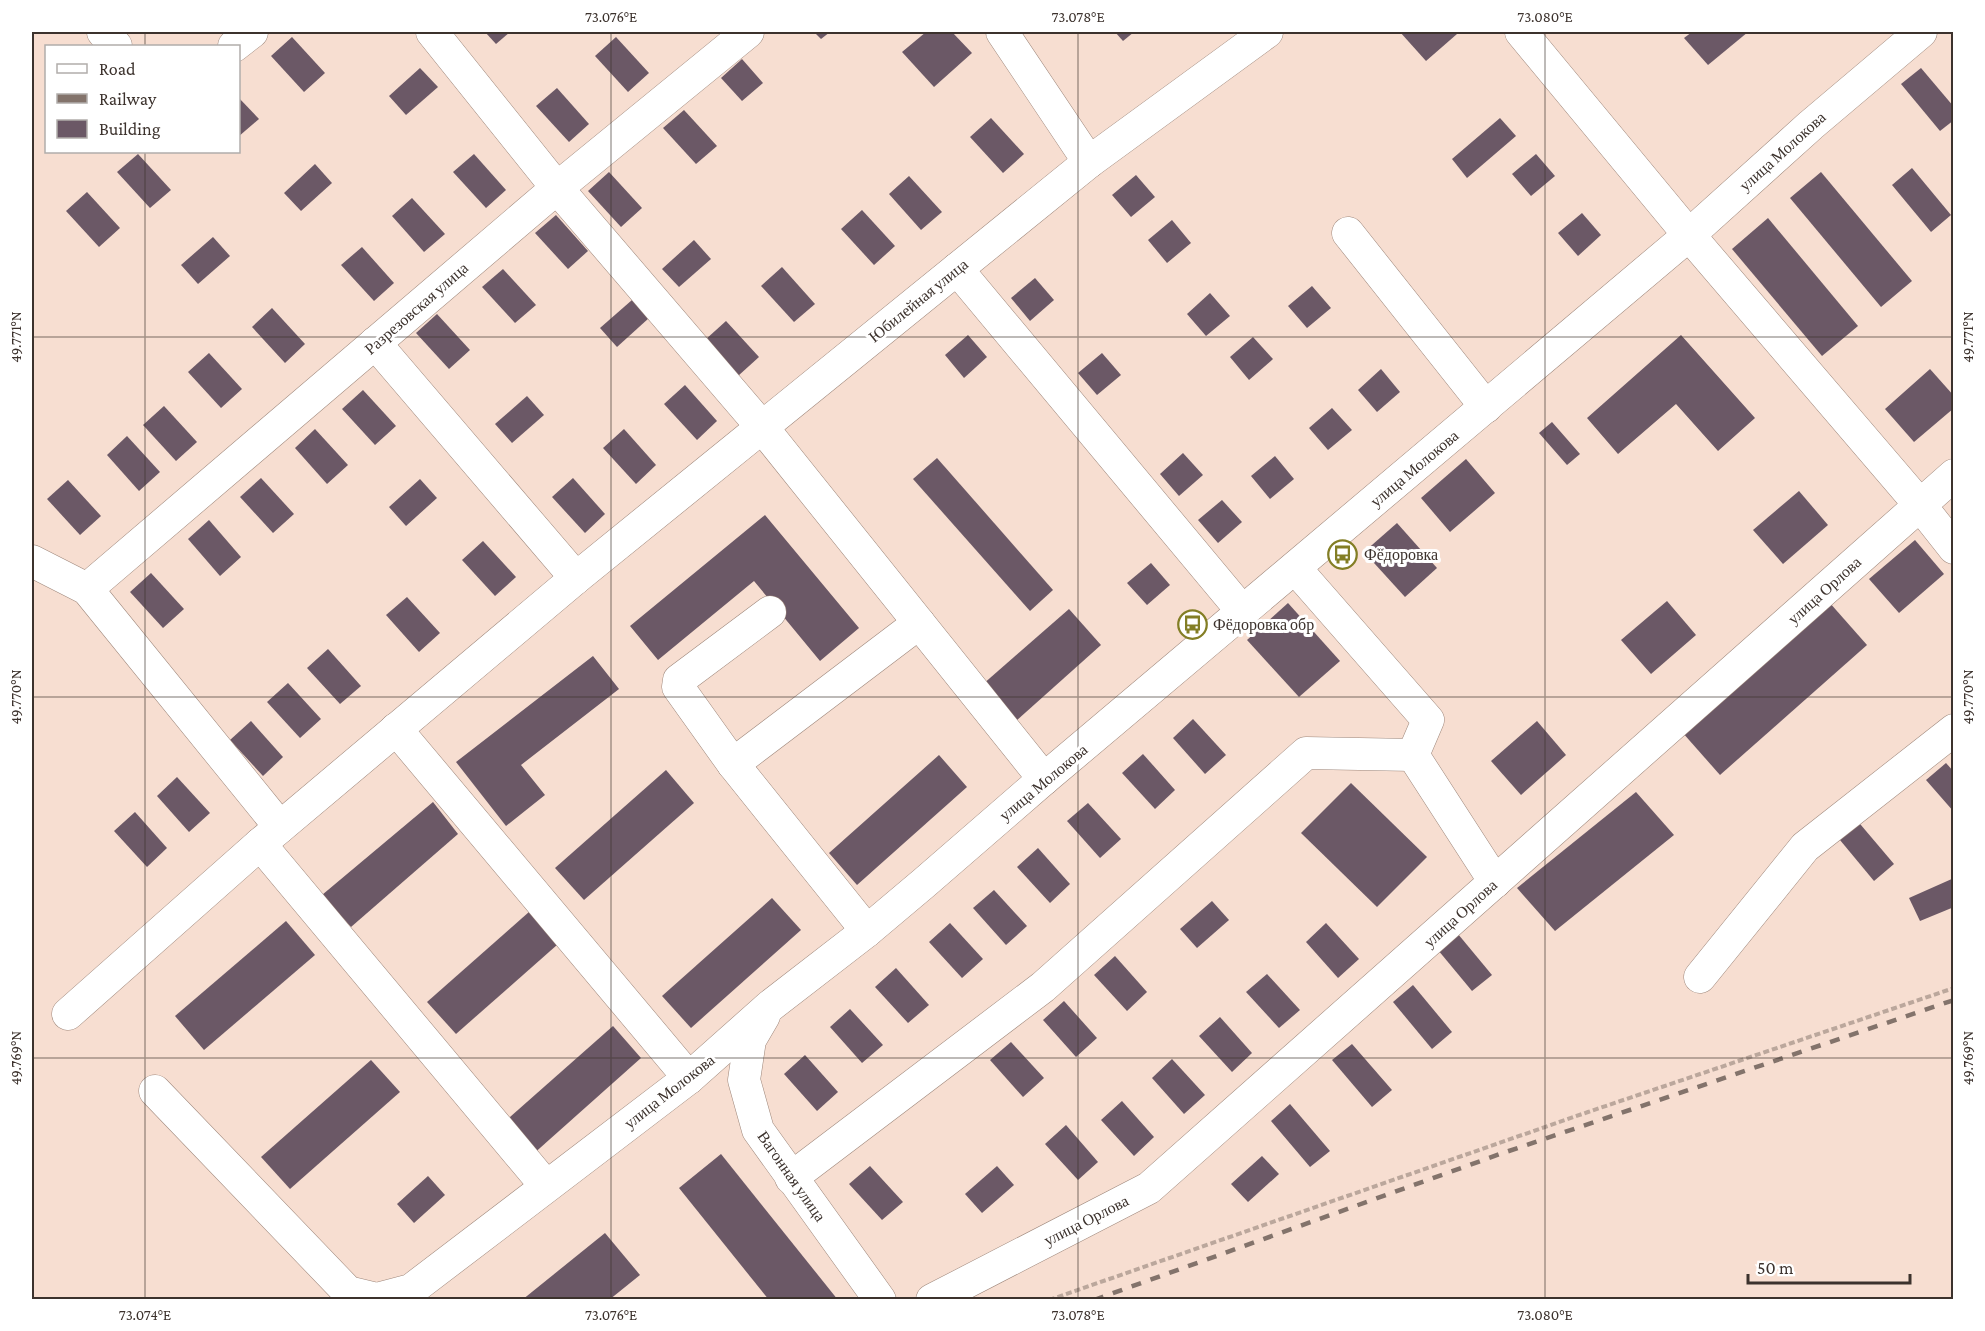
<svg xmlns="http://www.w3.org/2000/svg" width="1985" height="1331" viewBox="0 0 1985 1331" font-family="'Crimson Pro',serif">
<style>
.building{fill:#6b5866}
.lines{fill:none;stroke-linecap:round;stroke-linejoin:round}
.minor-casing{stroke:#9e877b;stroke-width:33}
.path{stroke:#bba79c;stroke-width:4;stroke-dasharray:6 3;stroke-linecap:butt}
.minor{stroke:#fff;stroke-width:32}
.rail{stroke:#83736b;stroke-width:4.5;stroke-dasharray:10 10;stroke-linecap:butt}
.ticks{fill:none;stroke:#3c322d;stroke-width:1.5;stroke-opacity:0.45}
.labels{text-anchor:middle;stroke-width:6;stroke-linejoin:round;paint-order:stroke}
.street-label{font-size:16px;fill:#3c322d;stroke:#fff}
.poi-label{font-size:16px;fill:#3c322d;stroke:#fff;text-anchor:start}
.neatline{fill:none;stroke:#3c322d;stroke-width:2}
.ticks-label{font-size:15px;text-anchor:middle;fill:#3c322d}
</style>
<rect width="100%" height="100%" fill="#f7ded1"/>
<g class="building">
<path d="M485,32H510L496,44Z"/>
<path d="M814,32H830L821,39Z"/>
<path d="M926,32H952L972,53L934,87L902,52Z"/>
<path d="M1115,32H1134L1123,41Z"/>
<path d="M1400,32H1455L1457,34L1426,61Z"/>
<path d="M1692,32H1748L1708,65L1684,38Z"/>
<path d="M292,37L325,73L304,92L271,56Z"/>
<path d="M616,37L649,73L628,92L595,56Z"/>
<path d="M742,59L763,83L742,101L721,78Z"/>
<path d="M420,68L438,87L406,115L389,96Z"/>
<path d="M1921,68L1954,107V120L1940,131L1901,84Z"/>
<path d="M557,88L589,124L569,142L536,106Z"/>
<path d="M238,97L259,119L238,137Z"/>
<path d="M684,110L717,146L696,164L663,128Z"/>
<path d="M991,118L1024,154L1003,173L970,137Z"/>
<path d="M1500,118L1516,136L1467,178L1452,159Z"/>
<path d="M138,154L171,190L150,208L117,172Z"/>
<path d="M474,154L506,190L486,208L453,172Z"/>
<path d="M1536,154L1555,176L1531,196L1512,174Z"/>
<path d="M315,164L332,183L301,211L284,193Z"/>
<path d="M1912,168L1951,215L1931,232L1892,185Z"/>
<path d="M609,172L642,208L621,227L588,191Z"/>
<path d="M1821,172L1912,281L1881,307L1790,198Z"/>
<path d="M1136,175L1155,197L1131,217L1112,195Z"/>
<path d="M909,176L942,212L921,230L889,194Z"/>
<path d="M87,192L120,228L99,247L66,211Z"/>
<path d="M412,198L445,234L424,252L392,216Z"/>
<path d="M862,210L895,246L874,265L841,229Z"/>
<path d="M1582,213L1601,235L1578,256L1558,233Z"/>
<path d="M556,215L588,251L568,269L535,233Z"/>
<path d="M1768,218L1858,326L1822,356L1732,249Z"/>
<path d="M1172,220L1191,243L1167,263L1148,240Z"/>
<path d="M213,237L230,256L198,284L181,265Z"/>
<path d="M694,240L711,259L679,287L662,269Z"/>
<path d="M362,247L394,283L374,301L341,265Z"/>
<path d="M782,267L815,304L794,322L761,286Z"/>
<path d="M503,269L536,305L515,323L482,287Z"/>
<path d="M1035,278L1054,300L1030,321L1011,298Z"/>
<path d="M1312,286L1331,308L1307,328L1288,306Z"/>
<path d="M1210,293L1230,316L1206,336L1187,314Z"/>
<path d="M632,300L649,318L617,347L600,328Z"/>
<path d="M272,308L305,344L285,363L252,327Z"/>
<path d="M437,314L470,350L449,369L416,333Z"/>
<path d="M726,321L759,357L738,376L705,340Z"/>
<path d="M968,335L987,357L964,378L945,355Z"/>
<path d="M1681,335L1755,418L1718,451L1676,404L1618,454L1587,418Z"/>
<path d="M1253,337L1273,359L1249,380L1230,357Z"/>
<path d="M209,353L242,389L221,408L188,372Z"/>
<path d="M1102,353L1121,375L1097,395L1078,373Z"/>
<path d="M1381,369L1400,392L1377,412L1358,390Z"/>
<path d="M1930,369L1954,396V408L1914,442L1885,409Z"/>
<path d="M685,385L717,421L697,440L664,404Z"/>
<path d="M363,390L396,426L375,445L342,409Z"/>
<path d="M527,396L544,415L512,443L495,424Z"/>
<path d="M164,406L197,442L176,461L143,425Z"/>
<path d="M1332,408L1352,430L1328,450L1309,428Z"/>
<path d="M1552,422L1580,454L1567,465L1539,433Z"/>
<path d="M315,429L348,465L327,484L295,448Z"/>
<path d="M624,429L656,465L636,484L603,448Z"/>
<path d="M127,436L160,472L139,491L107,455Z"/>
<path d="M1183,453L1203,475L1179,496L1160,474Z"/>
<path d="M1275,456L1294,479L1270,499L1251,476Z"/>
<path d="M937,458L1053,590L1030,611L913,479Z"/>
<path d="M1466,459L1495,493L1450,532L1421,498Z"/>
<path d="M261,478L294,514L273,533L240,497Z"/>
<path d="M573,478L605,514L585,533L552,497Z"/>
<path d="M420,479L437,498L406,526L389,507Z"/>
<path d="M68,480L101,516L80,535L47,499Z"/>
<path d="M1799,491L1828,525L1783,564L1753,530Z"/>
<path d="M1222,500L1242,522L1218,543L1198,520Z"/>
<path d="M765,515L859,628L820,661L754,581L658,660L630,626Z"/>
<path d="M209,520L241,557L220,576L188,539Z"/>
<path d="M1397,523L1437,568L1405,597L1364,552Z"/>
<path d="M1915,540L1944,574L1899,613L1869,579Z"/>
<path d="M483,541L516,577L495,596L462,560Z"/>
<path d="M1151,563L1170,585L1147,605L1127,583Z"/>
<path d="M151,573L184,609L163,628L130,592Z"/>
<path d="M407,597L440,633L419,652L386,615Z"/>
<path d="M1667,601L1696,635L1651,674L1621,640Z"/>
<path d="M1829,602L1867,645L1720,775L1682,732Z"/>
<path d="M1288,603L1340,661L1299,697L1247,640Z"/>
<path d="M1069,609L1101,645L1015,722L982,685Z"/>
<path d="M328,649L361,686L340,704L307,668Z"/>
<path d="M593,656L619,689L521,765L545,795L506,826L456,762Z"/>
<path d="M288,683L321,719L300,738L267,702Z"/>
<path d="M1193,719L1226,755L1205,774L1173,738Z"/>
<path d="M251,721L283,757L263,776L230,740Z"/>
<path d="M1537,721L1566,755L1521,795L1491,761Z"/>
<path d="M1143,754L1175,790L1155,809L1122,773Z"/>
<path d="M939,755L967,787L857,885L829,853Z"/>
<path d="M1946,763L1954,772V812L1926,780Z"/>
<path d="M666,770L694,803L584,900L555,868Z"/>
<path d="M177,777L210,813L189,832L157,796Z"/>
<path d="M1351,783L1427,857L1377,907L1301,833Z"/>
<path d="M1636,792L1674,835L1555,931L1517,888Z"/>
<path d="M433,802L458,834L351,927L322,895Z"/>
<path d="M1088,803L1121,839L1100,858L1067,821Z"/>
<path d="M135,812L167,848L147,867L114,831Z"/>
<path d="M1855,818L1894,864L1874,881L1835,834Z"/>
<path d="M1038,848L1070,884L1050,903L1017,867Z"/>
<path d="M1954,878V907L1920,921L1909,898Z"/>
<path d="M994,890L1027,926L1006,945L973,908Z"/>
<path d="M772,898L801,930L691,1028L662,996Z"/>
<path d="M1212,901L1229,920L1197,948L1180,929Z"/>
<path d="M538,904L566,937L456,1034L427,1002Z"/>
<path d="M286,921L315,955L204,1050L175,1016Z"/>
<path d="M950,923L983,959L962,978L929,942Z"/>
<path d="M1326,923L1359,959L1338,978L1306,942Z"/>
<path d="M1453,928L1492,975L1472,991L1433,944Z"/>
<path d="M1115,956L1147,992L1127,1011L1094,975Z"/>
<path d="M896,968L929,1005L908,1023L875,987Z"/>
<path d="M1267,974L1300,1010L1279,1028L1246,992Z"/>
<path d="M1413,985L1452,1032L1432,1049L1393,1002Z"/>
<path d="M1064,1001L1097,1038L1076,1057L1043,1020Z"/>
<path d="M850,1009L883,1045L862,1063L830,1027Z"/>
<path d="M1220,1017L1252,1053L1232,1072L1199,1036Z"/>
<path d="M613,1026L641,1058L531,1156L502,1124Z"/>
<path d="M1011,1042L1044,1078L1023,1097L990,1060Z"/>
<path d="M1352,1044L1392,1090L1372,1107L1332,1060Z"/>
<path d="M805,1055L838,1092L817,1111L784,1074Z"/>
<path d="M1172,1059L1205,1095L1184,1114L1152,1078Z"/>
<path d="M371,1060L400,1092L290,1189L261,1157Z"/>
<path d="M1122,1101L1154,1137L1134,1156L1101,1120Z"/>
<path d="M1290,1104L1330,1151L1310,1167L1271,1121Z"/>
<path d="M1066,1125L1098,1162L1078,1180L1045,1144Z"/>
<path d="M721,1154L838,1300H769L679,1188Z"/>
<path d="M1262,1156L1279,1174L1248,1202L1231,1184Z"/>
<path d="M870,1166L903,1202L882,1220L849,1184Z"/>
<path d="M997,1166L1014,1185L982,1213L965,1194Z"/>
<path d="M428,1176L445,1195L414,1223L397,1204Z"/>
<path d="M605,1233L640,1275L609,1300H522Z"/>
</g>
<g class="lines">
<defs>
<g id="minor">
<path d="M103,32L116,46"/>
<path d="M432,32L557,188L762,427L1044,779"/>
<path d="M1002,32L1089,162"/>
<path d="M1521,32L1689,235L1920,505L1954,548"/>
<path d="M234,46L252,32"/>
<path d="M1348,233L1486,407"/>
<path d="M957,269L1243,612"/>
<path d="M375,343L576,578"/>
<path d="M32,561L87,589L280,827"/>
<path d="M1295,568L1428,720L1413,755L1495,882"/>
<path d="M87,589L557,188L748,32"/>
<path d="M770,612L679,680L678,687L733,764L867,931"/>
<path d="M396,729L689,1078"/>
<path d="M733,764L919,623"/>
<path d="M260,844L546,1186"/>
<path d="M1700,977L1805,847L1954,730"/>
<path d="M68,1014L260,844L576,578L1089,162L1267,32"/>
<path d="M764,1016L750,1040L744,1080L758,1130L880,1300"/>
<path d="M155,1091L348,1292L377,1299L411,1290L689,1078L770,1006L867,931L924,883L1044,779L1689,235L1811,125L1921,32"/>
<path d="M791,1178L1043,987L1306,753L1413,755"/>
<path d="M932,1300L1149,1188L1954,475"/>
</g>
</defs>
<use href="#minor" class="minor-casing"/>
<path class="path" d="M1049,1300L1588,1112L1954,988"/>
<use href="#minor" class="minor"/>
<path class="rail" d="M1094,1300L1500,1154L1954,1000"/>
</g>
<path class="ticks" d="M145,32V46M611,32V1300M1078,32V1300M1545,32V1300M145,152V1300M32,337H1954M32,697H1954M32,1058H1954"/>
<defs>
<symbol id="bus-ring" viewBox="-11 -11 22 22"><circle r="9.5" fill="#fff" stroke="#837e25" stroke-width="1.5"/><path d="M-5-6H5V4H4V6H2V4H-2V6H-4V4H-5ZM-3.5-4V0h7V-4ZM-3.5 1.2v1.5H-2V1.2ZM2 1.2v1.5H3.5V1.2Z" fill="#837e25"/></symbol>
</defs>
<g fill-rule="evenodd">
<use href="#bus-ring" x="1326" y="538" width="33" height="33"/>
<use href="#bus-ring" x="1176" y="608" width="33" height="33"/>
</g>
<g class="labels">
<g class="street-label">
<text transform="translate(1782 151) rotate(-42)" y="6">улица Молокова</text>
<text transform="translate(918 300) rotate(-39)" y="6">Юбилейная улица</text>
<text transform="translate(416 308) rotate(-41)" y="6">Разрезовская улица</text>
<text transform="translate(1414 468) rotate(-40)" y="6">улица Молокова</text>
<text transform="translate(1824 590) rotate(-42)" y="6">улица Орлова</text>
<text transform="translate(1043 782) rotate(-40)" y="6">улица Молокова</text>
<text transform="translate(1460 913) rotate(-42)" y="6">улица Орлова</text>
<text transform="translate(669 1091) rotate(-38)" y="6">улица Молокова</text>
<text transform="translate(792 1176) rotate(55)" y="6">Вагонная улица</text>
<text transform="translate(1086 1220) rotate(-27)" y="6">улица Орлова</text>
</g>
<g class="poi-label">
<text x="1364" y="560">Фёдоровка</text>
<text x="1213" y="630">Фёдоровка обр</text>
</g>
</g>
<rect width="1985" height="1331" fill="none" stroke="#ffffff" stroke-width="66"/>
<rect x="45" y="45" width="195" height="108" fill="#ffffff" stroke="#b1adab" stroke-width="1.5"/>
<rect x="57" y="64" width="30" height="9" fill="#ffffff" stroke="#b1adab" stroke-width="1.5"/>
<text x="99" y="75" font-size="18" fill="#3c322d">Road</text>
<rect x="57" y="94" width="30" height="9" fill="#83736b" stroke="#b1adab" stroke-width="1.5"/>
<text x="99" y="105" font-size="18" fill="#3c322d">Railway</text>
<rect x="57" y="120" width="30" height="18" fill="#6b5866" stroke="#b1adab" stroke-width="1.5"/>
<text x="99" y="135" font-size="18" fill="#3c322d">Building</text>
<path d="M1748 1274v9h162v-9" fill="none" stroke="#3c322d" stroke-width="3"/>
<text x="1757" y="1274" font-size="18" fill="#3c322d" stroke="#ffffff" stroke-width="4.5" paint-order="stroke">50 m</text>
<rect x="33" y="33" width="1919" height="1265" class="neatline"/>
<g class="ticks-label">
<text x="611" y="22">73.076°E</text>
<text x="1078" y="22">73.078°E</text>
<text x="1545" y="22">73.080°E</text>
<text transform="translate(16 337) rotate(-90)" y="5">49.771°N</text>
<text transform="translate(1968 337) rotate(-90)" y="5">49.771°N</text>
<text transform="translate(16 697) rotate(-90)" y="5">49.770°N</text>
<text transform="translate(1968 697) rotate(-90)" y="5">49.770°N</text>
<text transform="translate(16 1058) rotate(-90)" y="5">49.769°N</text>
<text transform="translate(1968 1058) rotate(-90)" y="5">49.769°N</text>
<text x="145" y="1320">73.074°E</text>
<text x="611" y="1320">73.076°E</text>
<text x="1078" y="1320">73.078°E</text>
<text x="1545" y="1320">73.080°E</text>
</g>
</svg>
